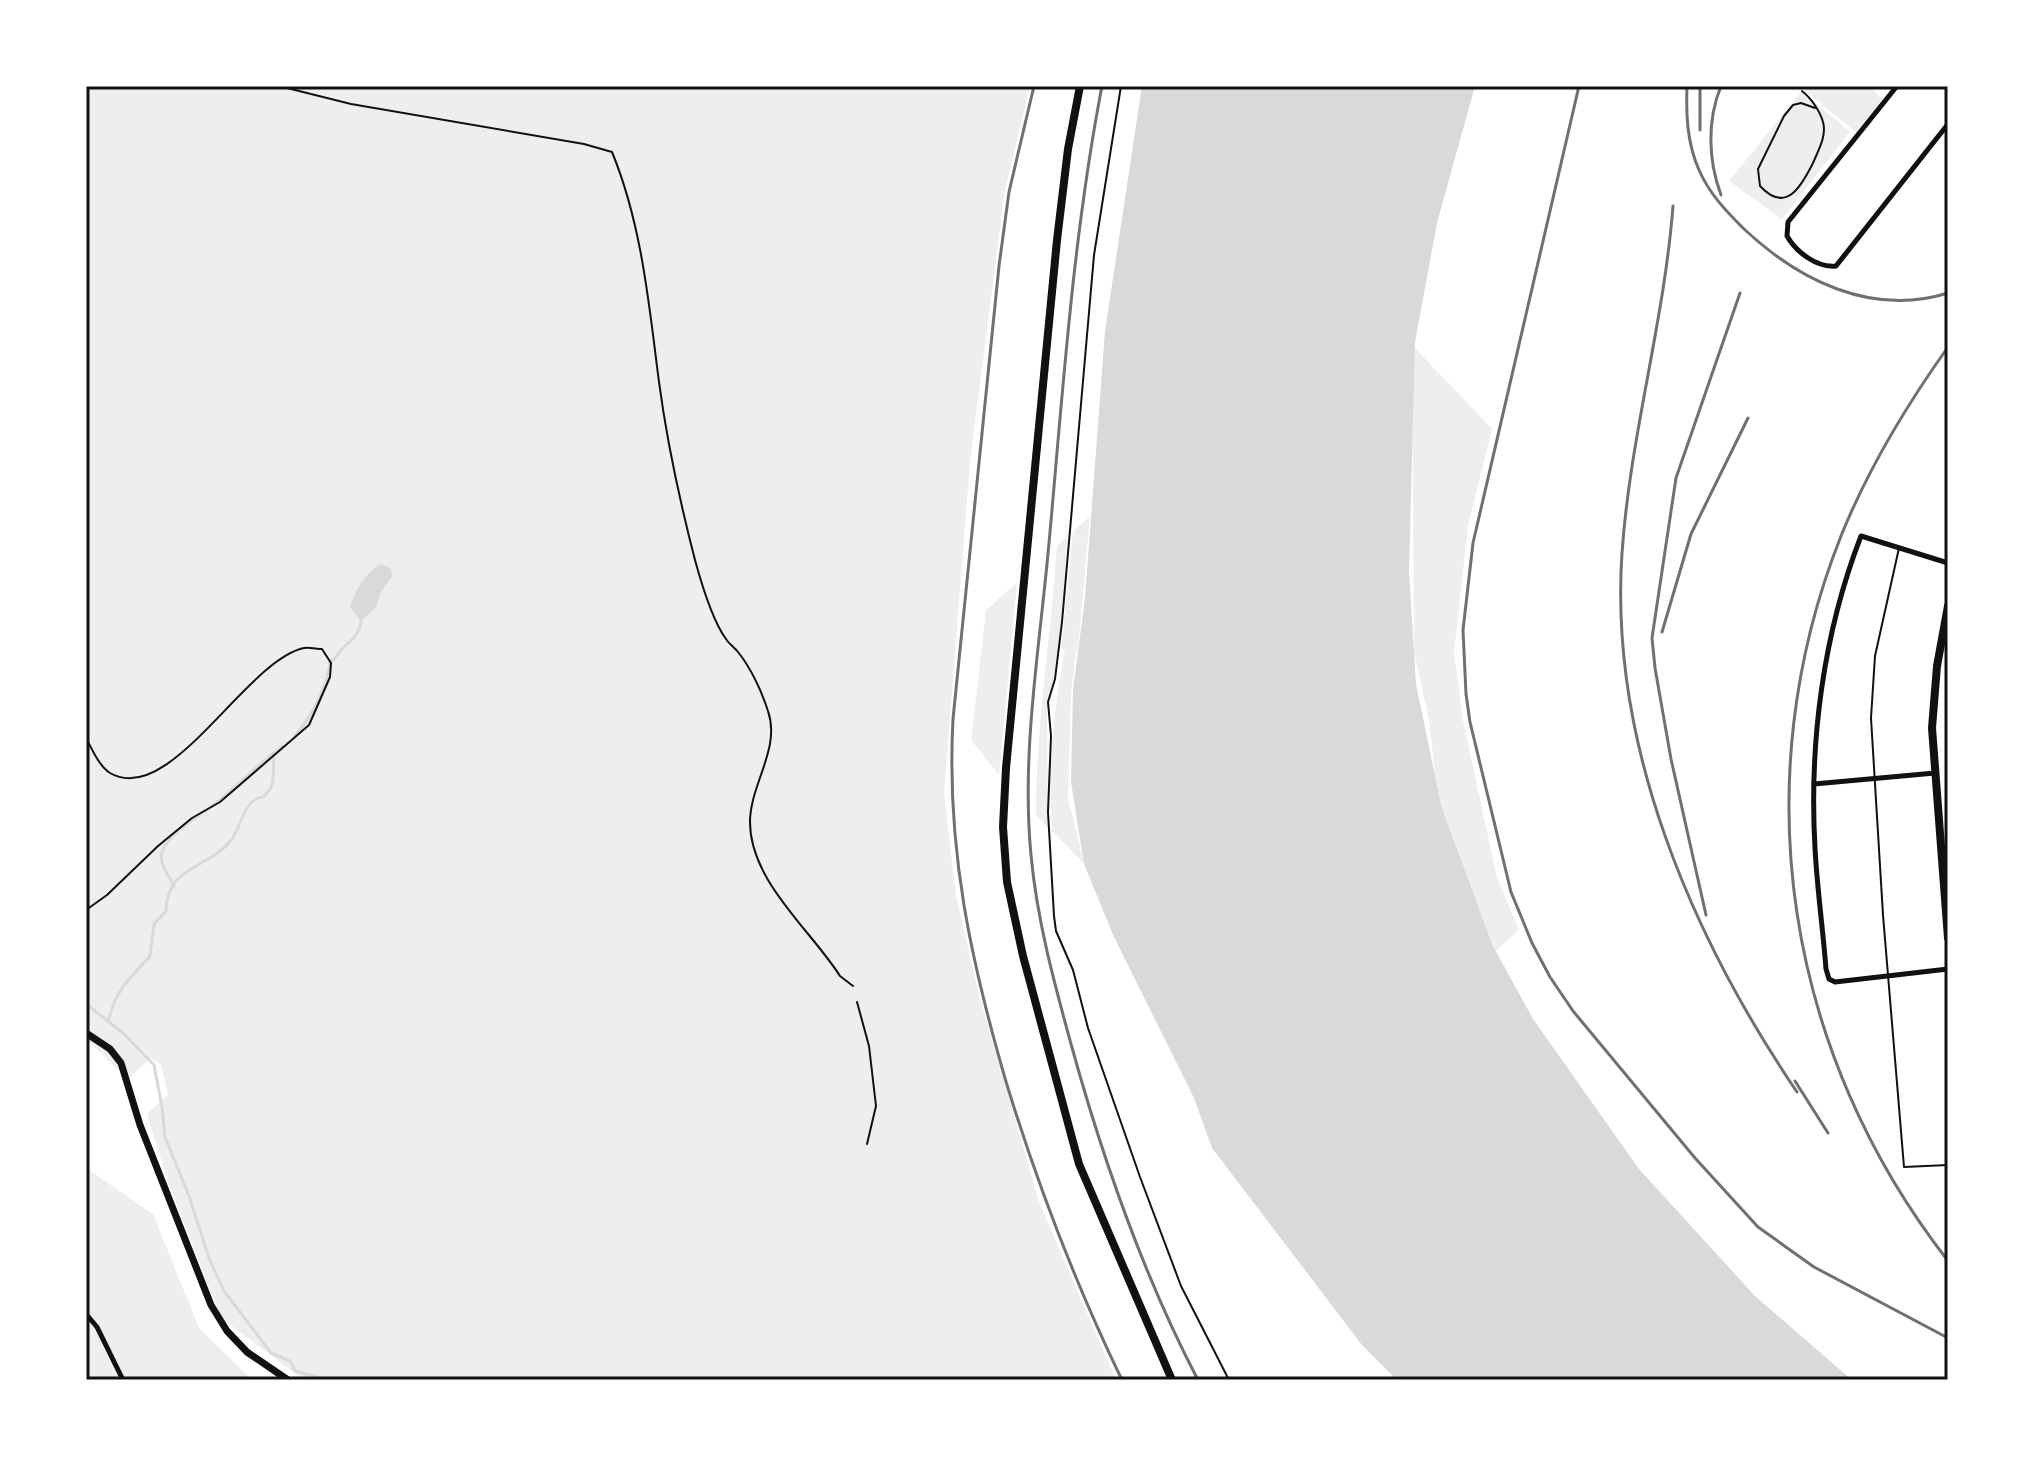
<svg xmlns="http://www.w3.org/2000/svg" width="2034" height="1466" viewBox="0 0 2034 1466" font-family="'Varela Round',sans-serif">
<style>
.green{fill:#eee}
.water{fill:#d9d9d9}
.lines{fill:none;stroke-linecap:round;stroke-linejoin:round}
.stream{stroke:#d9d9d9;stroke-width:3}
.path{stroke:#111;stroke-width:2}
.service{stroke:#111;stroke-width:2}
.minor{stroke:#111;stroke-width:5}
.secondary{stroke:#111;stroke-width:7}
.primary{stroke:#111;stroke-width:8}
.rail{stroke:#707070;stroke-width:3}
.neatline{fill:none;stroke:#111;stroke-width:3}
</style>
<rect width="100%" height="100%" fill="#fff"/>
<g class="green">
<path d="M86,86H1030L1005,190L970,462L944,793L956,896L979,995L1039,1202L1116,1380H304L221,1318L168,1182L147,1114L168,1095L161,1064L150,1058L128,1079L86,1039Z"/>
<path d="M1809,86H1868L1883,99L1856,132L1805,91Z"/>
<path d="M1802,91L1850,132L1782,219L1729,181Z"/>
<path d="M1412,345L1492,429L1468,526L1454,652L1463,720L1497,878L1519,930L1495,951L1437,793L1429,720L1414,652Z"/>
<path d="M1090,516L1078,649L1076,650L1071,695L1068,798L1084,864L1052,831C1048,770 1053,710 1065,650L1061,649L1073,532Z"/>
<path d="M1068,535L1063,607L1054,677L1047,704L1048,828L1036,815C1036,725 1051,636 1057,546Z"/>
<path d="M1017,583L999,775L971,740L986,610Z"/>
<path d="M86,1168L153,1214L199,1328L252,1380H86Z"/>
</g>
<g class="water">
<path d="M1142,86H1475L1437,223L1415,342L1409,572L1416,684L1441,805L1493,946L1533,1019L1639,1169L1755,1296L1852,1380H1397L1362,1345L1212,1148L1194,1098L1114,937L1084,864L1071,782L1073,690L1085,598L1105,331Z"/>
<path d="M380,564L389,567L393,575L381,592L376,607L361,621L350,607C355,590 365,574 380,564Z"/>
</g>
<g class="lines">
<g class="stream">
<path d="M295,736C313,714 327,690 330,661L335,659C342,642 358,643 361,621"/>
<path d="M174,886C170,877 158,863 162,852C170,830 206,813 222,798C243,780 261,762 283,746"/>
<path d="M86,1004L123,1033L154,1065L162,1107L165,1137L189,1196L209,1258L224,1291L271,1353L290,1361L295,1371L329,1380"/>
<path d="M108,1021L115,1000L124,985L150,956L154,924L166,911C166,866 210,868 231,840C242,827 243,799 263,797L271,788L273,780L274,756"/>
</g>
<g class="path">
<path d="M279,86L351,104L584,144L612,152C642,225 649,305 659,382C667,442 680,502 695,560C701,582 712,620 726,639C729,644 734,647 738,652C751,668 762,692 768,711C781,749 750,784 750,822C750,881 811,930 840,976L853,986"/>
<path d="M1121,86L1094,255L1062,622L1055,679L1048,702L1051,736L1048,812L1054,916L1056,931L1073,970L1088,1028L1140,1177L1181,1286L1229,1380"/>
<path d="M1802,91C1811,98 1820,111 1823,122C1827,136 1818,151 1813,163C1801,187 1786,214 1760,186L1758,169L1784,116L1793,105L1801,103L1815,108"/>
<path d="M86,615L88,630L86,638"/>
<path d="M86,738C92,749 99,766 110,773C170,808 246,660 304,648C309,647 317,649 322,649L331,663L330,677L309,725L220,802L192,818L158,846L107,895L86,910"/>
<path d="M857,1002L869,1046L876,1106L867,1144"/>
</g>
<path class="service" d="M1899,548L1875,656L1871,718L1883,915L1904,1167L1948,1165"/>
<g class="minor">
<path d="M1897,86L1788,222L1787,236C1796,252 1817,268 1836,266L1948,124"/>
<path d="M1948,563L1861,536C1823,634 1809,743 1815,848C1817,888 1823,929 1826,969L1829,979L1835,982L1948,969"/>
<path d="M1814,784L1935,773"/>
<path d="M86,1314L97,1327L123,1380"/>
</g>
<path class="secondary" d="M86,1033L110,1049L121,1063L140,1125L211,1305L227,1331L247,1352L288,1380"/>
<g class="primary">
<path d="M1080,86L1068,149L1057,240L1006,768L1003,827L1007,882L1023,956L1079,1164L1172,1380"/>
<path d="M1948,606L1937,666L1932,728L1948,938"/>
</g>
<g class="rail">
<path d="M1034,86L1009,192L999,266L953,719C946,848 971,962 1007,1085C1038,1186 1076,1285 1122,1380"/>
<path d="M1102,86C1073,236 1063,390 1049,543C1040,645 1021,752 1031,855C1037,920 1054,982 1071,1044C1103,1160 1142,1273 1198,1380"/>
<path d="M1579,86L1473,543L1463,630L1466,694L1470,722L1511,892L1532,943L1550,977L1573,1011L1695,1158L1758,1227L1814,1267L1948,1338"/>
<path d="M1687,86C1686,115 1687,143 1699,170C1709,193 1725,210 1743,228C1798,280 1871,317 1948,293"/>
<path d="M1700,130V86"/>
<path d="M1721,195C1708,160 1707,120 1721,86"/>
<path d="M1673,206C1664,323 1630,436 1622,553C1609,745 1692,937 1797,1092"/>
<path d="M1948,347C1906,406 1868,469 1841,536C1743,783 1786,1053 1948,1261"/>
<path d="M1662,632L1691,534L1748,418"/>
<path d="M1706,915L1671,759L1655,668L1652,638L1676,478L1740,293"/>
<path d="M1795,1081L1828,1133"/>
</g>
</g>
<rect width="2034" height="1466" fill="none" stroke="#ffffff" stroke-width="176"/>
<rect x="88" y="88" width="1858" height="1290" class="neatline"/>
</svg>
